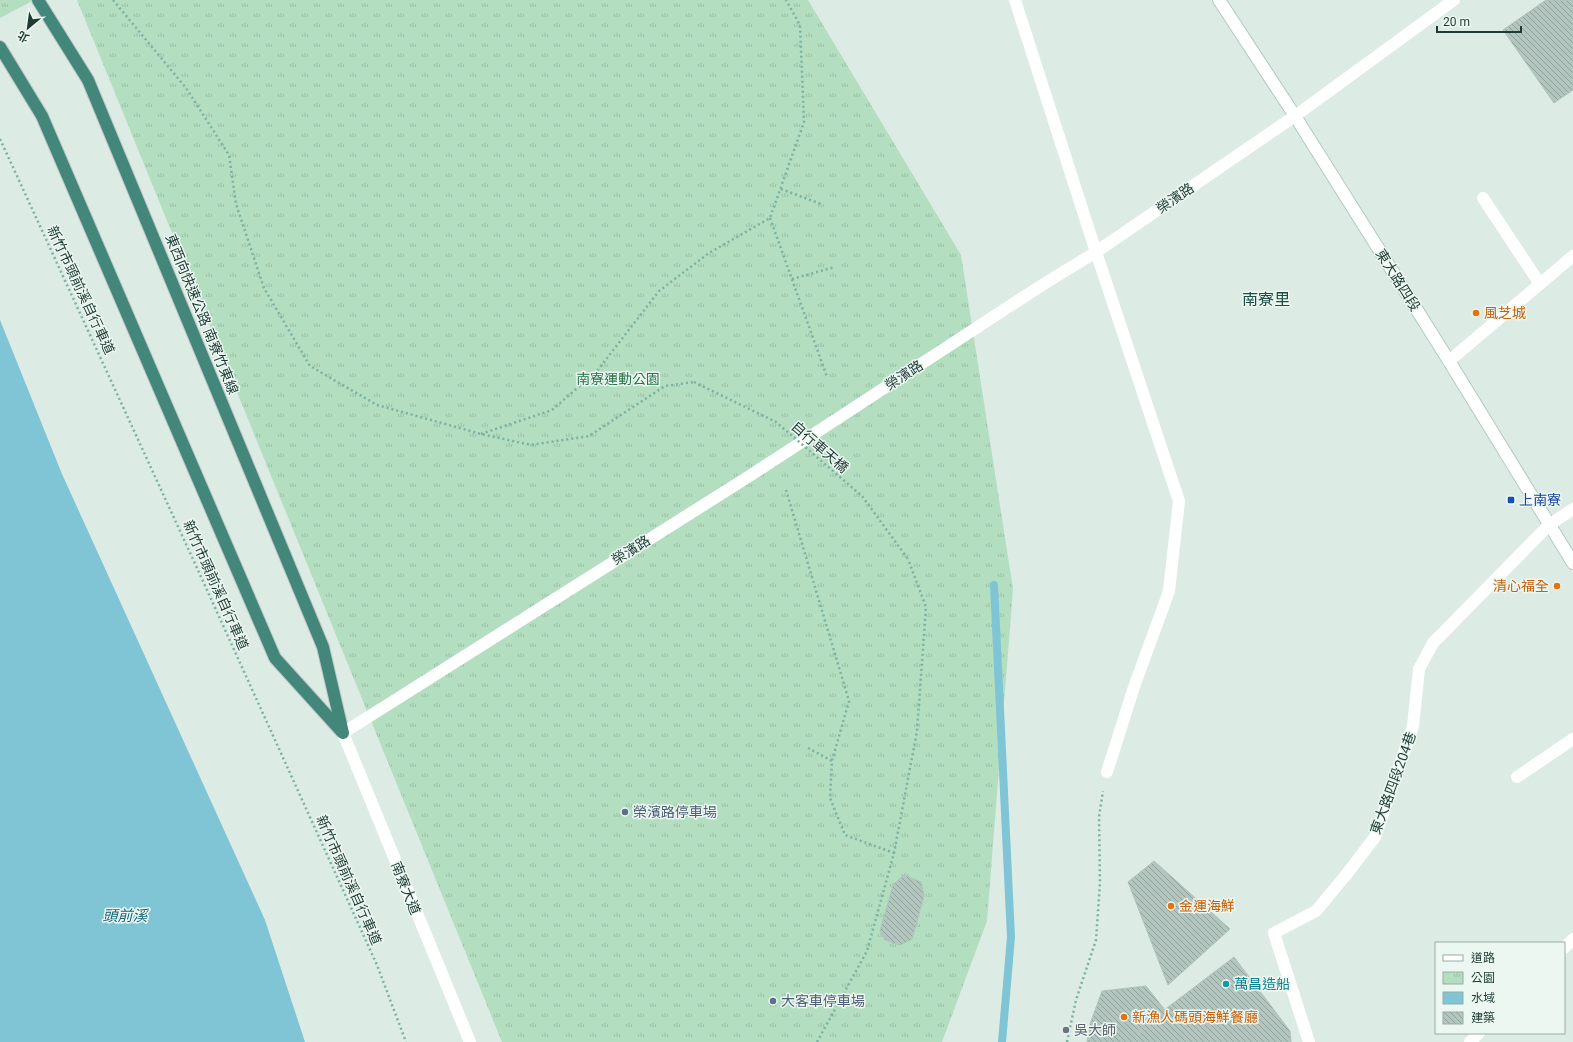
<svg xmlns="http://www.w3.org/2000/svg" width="1573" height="1042" viewBox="0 0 1573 1042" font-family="Roboto,'Noto Sans TC',sans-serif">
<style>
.park{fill:url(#park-tufts)}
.water{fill:#7fc5d6}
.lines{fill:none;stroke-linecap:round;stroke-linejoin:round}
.stream{stroke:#7fc5d6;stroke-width:8}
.building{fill:url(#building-back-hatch);stroke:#afc4bc}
.secondary-casing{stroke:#afcbc2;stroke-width:14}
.trunk-casing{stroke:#c0c8c6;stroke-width:14}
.path{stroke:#7ab1a2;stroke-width:2.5;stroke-dasharray:2 3;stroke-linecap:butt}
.service{stroke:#fff;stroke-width:12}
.minor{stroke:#fff;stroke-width:12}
.tertiary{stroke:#fff;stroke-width:12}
.secondary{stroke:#fff;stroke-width:12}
.trunk{stroke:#42877a;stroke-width:12}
.path-bridge{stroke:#7ab1a2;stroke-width:2.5;stroke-dasharray:2 3;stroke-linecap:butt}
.food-dot{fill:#e8710a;stroke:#edf7f2;stroke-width:1.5}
.transit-dot{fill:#1a4fb4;stroke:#edf7f2;stroke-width:1.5}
.service-dot{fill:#5c6f8a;stroke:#edf7f2;stroke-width:1.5}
.culture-dot{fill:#0f9aa8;stroke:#edf7f2;stroke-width:1.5}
.worship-dot{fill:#6b7280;stroke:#edf7f2;stroke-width:1.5}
.labels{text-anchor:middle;stroke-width:3;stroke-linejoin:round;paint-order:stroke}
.street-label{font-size:14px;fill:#1d3b34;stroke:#edf7f2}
.food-label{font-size:14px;fill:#c56008;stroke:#edf7f2;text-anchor:start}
.park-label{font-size:14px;fill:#247546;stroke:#edf7f2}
.transit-label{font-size:14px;fill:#164399;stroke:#edf7f2;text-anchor:start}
.service-label{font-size:14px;fill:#4e5e75;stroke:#edf7f2;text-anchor:start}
.culture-label{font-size:14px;fill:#0d838f;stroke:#edf7f2;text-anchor:start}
.worship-label{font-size:14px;fill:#5b616d;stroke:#edf7f2;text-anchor:start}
.water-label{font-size:15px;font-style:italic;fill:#13667b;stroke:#edf7f2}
.quarter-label{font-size:16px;fill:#184e43;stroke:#edf7f2}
</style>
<defs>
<pattern id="park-tufts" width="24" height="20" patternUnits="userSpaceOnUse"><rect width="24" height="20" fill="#b3dec0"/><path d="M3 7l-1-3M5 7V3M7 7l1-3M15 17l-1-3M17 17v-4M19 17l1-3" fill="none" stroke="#9abfa6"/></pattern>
<pattern id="building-back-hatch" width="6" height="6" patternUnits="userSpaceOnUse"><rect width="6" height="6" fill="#b2c5be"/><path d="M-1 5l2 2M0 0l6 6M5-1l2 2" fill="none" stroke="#90a19b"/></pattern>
</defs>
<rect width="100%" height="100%" fill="#ddebe5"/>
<g class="park">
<path d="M0,0H34L0,18Z"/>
<path d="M77,0H808L961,255L1013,589L987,921L942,1042H502Z"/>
</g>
<path class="water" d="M0,320L62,474L265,920L305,1042H0Z"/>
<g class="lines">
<path class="stream" d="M994,585L1011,937L1002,1042"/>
</g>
<g class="building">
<path d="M1546,0H1573V90L1554,103L1503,30Z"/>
<path d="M1154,861L1230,929L1168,985L1128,882Z"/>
<path d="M904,875L921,882L924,896L912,939L900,945L885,940L880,931L893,885Z"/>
<path d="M1234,957L1290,1031L1291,1042H1147L1138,1030Z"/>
<path d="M1146,986L1165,1010L1138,1030L1147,1042H1087L1090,1024L1102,991Z"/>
</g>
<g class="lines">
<defs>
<path id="secondary" d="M1219,0L1295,116L1449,361L1573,563"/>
<g id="trunk">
<path d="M38,0L88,80L323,647L343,733"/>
<path d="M0,47L42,116L275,658L342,732"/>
</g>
</defs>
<use href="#secondary" class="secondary-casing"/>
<use href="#trunk" class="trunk-casing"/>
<g class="path">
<path d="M113,0L186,88L229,155L236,204L264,288L310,366L377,405L481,434L531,445L589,436L665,386L694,382"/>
<path d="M0,139L197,568L377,965L406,1042"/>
<path d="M781,189L821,204"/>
<path d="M770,218L827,377"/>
<path d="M792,279L835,267"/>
<path d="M481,434L552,410L597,371L659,291L709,253L770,218L804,122L800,25L786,0"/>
<path d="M786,490L849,701L832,761"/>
<path d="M808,748L832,761L830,798L845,835L894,853"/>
<path d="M817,1042L867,951L894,853L917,731L926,607L908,559"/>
<path d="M1067,1042L1076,1000L1096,940L1100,883L1099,817L1103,791"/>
</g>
<g class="service">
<path d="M1015,0L1096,252L1179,501L1169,591L1134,687L1107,772"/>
<path d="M1483,198L1540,284"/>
<path d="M1449,361L1573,256"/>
<path d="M1517,777L1573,739"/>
<path d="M1564,948L1573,939"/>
<path d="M1309,1042L1274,933L1316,911L1346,875L1375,837L1413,726L1419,669L1433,643L1549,525"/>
<path d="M1470,1042L1479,1033"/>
</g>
<path class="minor" d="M1549,525L1573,509"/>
<path class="tertiary" d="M470,1042L343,733L751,475L1039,287L1096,252L1295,116L1454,0"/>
<use href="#secondary" class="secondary"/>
<use href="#trunk" class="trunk"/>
<path class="path-bridge" d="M694,382L776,422L862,496L908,559"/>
</g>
<g class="food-dot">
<circle cx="1476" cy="313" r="4"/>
<circle cx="1557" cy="586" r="4"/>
<circle cx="1171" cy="906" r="4"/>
<circle cx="1124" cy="1017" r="4"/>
</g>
<rect class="transit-dot" x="1507" y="496" width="8" height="8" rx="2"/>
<g class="service-dot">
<circle cx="625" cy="812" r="4"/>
<circle cx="773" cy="1001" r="4"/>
</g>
<circle class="culture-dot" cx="1226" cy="984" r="4"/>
<circle class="worship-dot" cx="1066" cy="1030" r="4"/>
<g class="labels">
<g class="street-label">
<text transform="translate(1175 198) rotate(-34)" y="5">榮濱路</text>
<text transform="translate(1398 280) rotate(58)" y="5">東大路四段</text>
<text transform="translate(81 290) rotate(65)" y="5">新竹市頭前溪自行車道</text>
<text transform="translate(202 314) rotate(68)" y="5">東西向快速公路 南寮竹東線</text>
<text transform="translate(904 375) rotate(-33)" y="5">榮濱路</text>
<text transform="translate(820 447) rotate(41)" y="5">自行車天橋</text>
<text transform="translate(631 550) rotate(-32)" y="5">榮濱路</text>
<text transform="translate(216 585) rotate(66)" y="5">新竹市頭前溪自行車道</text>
<text transform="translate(1393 783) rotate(-70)" y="5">東大路四段204巷</text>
<text transform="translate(349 880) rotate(66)" y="5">新竹市頭前溪自行車道</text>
<text transform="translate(406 888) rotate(68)" y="5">南寮大道</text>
</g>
<g class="food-label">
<text x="1484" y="318">風芝城</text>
<text x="1549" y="591" text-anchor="end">清心福全</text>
<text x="1179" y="911">金運海鮮</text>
<text x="1132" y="1022">新漁人碼頭海鮮餐廳</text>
</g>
<g class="park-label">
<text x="618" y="384">南寮運動公園</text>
</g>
<g class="transit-label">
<text x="1519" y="505">上南寮</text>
</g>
<g class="service-label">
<text x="633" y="817">榮濱路停車場</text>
<text x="781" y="1006">大客車停車場</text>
</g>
<g class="culture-label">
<text x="1234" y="989">萬昌造船</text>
</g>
<g class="worship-label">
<text x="1074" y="1035">吳大師</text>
</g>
<g class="water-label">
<text x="125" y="921">頭前溪</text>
</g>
<g class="quarter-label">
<text x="1266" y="305">南寮里</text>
</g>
</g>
<rect x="1435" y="942" width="130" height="92" fill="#edf7f2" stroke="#9aaca6"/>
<rect x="1443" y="955" width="20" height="6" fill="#ffffff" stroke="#9aaca6"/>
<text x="1471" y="962" font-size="12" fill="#1d3b34">道路</text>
<rect x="1443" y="972" width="20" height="12" fill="url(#park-tufts)" stroke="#9aaca6"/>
<text x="1471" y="982" font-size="12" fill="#1d3b34">公園</text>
<rect x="1443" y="992" width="20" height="12" fill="#7fc5d6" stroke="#9aaca6"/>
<text x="1471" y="1002" font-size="12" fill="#1d3b34">水域</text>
<rect x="1443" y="1012" width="20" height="12" fill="url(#building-back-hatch)" stroke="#9aaca6"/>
<text x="1471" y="1022" font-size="12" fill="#1d3b34">建築</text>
<g transform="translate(28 28) rotate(209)" stroke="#edf7f2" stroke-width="3" paint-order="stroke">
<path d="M0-3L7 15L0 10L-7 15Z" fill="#1d3b34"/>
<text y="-6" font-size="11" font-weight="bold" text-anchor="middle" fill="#1d3b34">北</text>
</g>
<path d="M1437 26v6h84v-6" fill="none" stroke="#1d3b34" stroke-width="2"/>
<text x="1443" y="26" font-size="12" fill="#1d3b34" stroke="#edf7f2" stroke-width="3" paint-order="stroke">20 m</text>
</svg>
